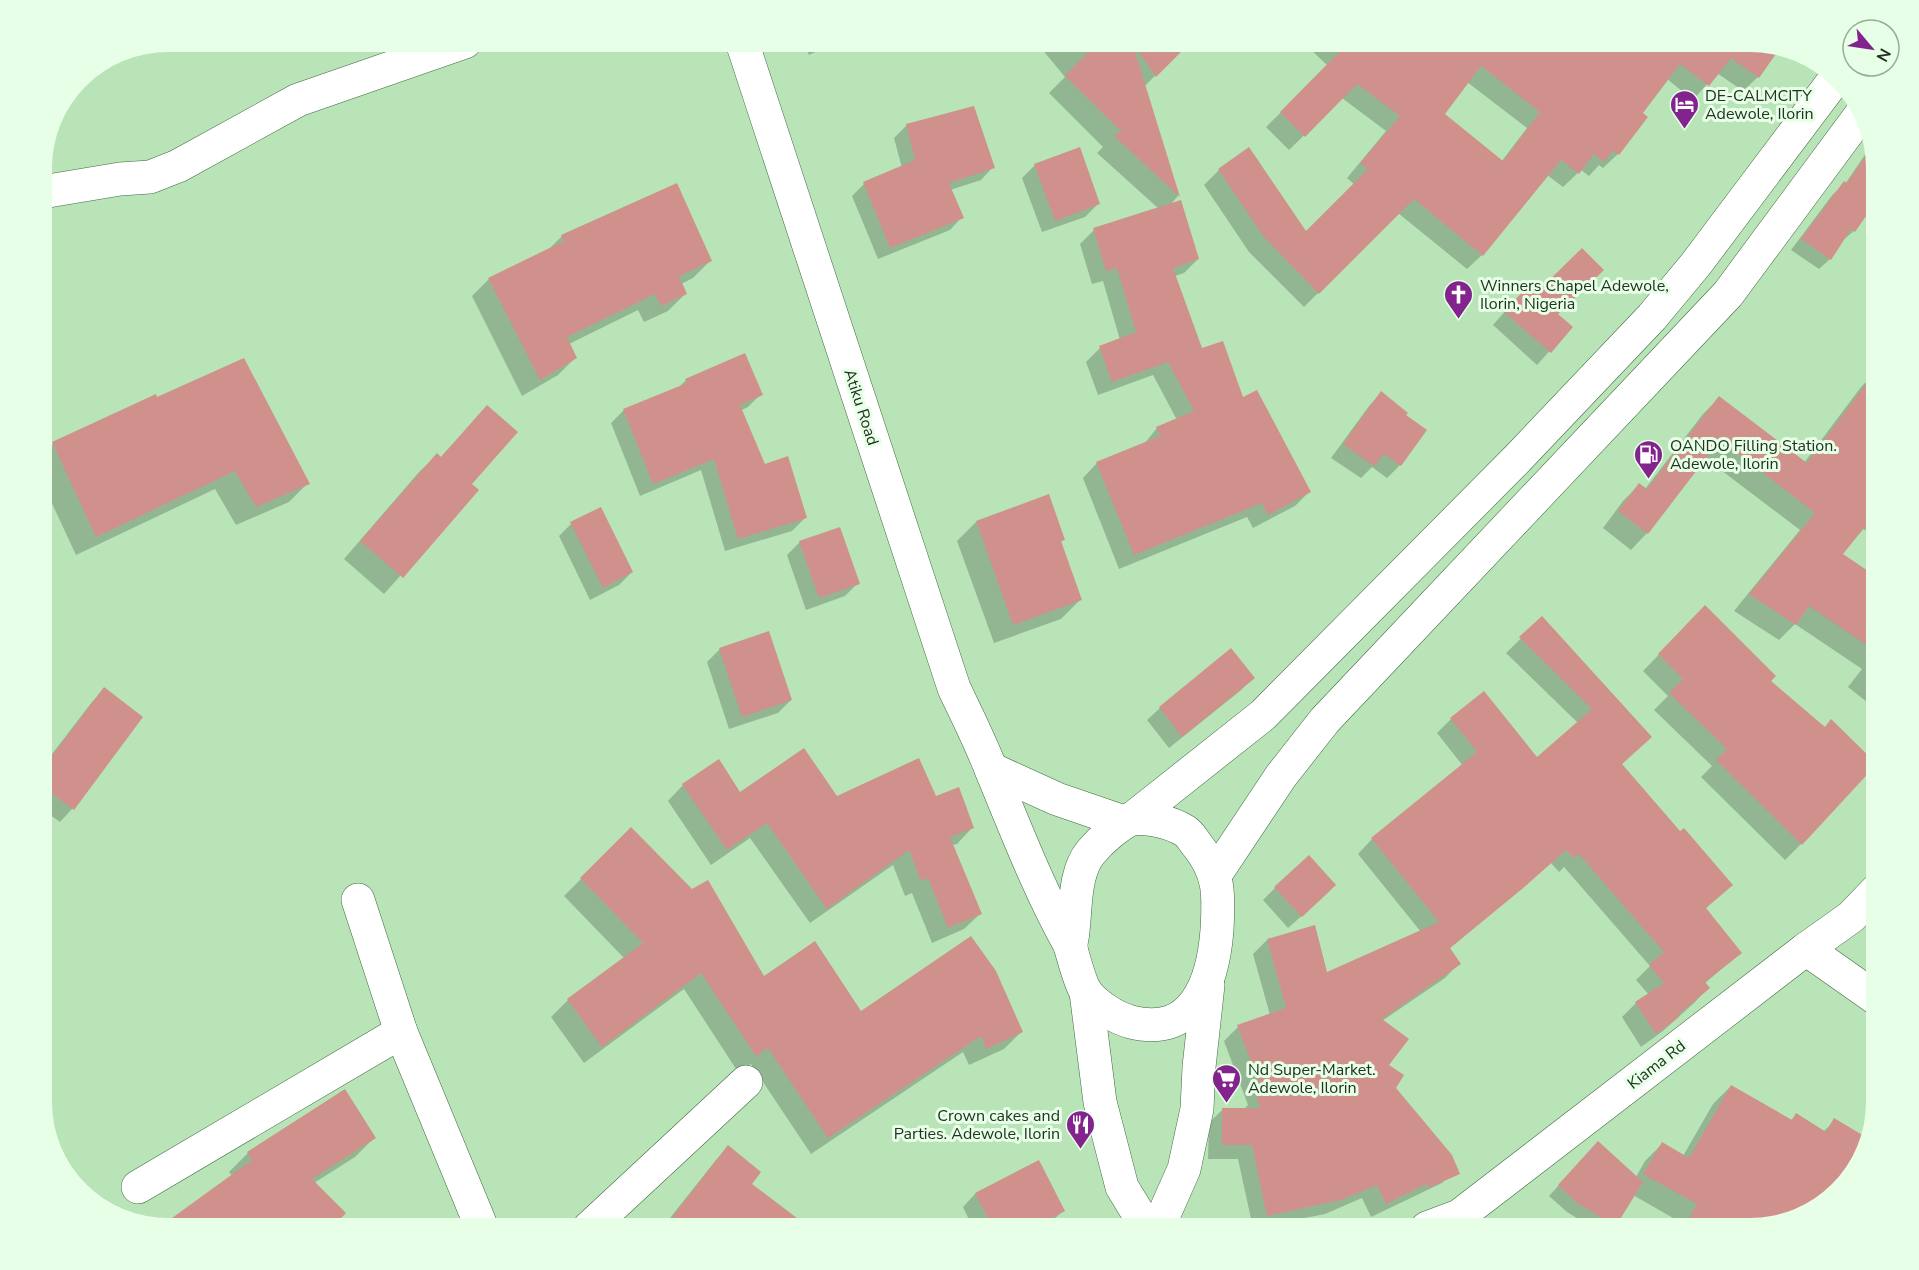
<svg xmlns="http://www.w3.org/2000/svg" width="1919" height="1270" viewBox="0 0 1919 1270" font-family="'Nunito Sans',sans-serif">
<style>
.shadow{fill:#0003;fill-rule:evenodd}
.building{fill:#d0918c;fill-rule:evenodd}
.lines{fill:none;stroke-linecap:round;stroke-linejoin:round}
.minor-casing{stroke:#416941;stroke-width:34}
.minor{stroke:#fff;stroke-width:33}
.labels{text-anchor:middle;stroke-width:6;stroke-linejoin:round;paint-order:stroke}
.poi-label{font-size:16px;fill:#213221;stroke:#e8ffe7;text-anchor:start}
.street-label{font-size:16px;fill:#213221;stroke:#e8ffe7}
</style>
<rect width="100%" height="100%" fill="#b8e4b7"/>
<g class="shadow">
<path d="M803,42H837L809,55Z"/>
<path d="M1036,42H1198L1192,48L1187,43L1144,87L1178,196L1169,206L1198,259L1184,273L1175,276L1201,350L1242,400L1309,492L1295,506L1253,528L1247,517L1119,569L1083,478L1097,463L1144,444L1157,428L1177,420L1153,375L1098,395L1086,362L1100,348L1120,340L1103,281L1092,284L1080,244L1094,230L1159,209L1097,153L1103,147L1049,93L1065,77Z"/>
<path d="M1313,42H1750L1776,50L1758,77L1743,91L1717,73L1693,100L1667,79L1641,113L1618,154L1603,168L1599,165L1589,176L1581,170L1563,187L1547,175L1482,255L1467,269L1398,213L1304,307L1249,252L1204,185L1219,170L1249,149L1306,233L1355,185L1347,178L1386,131L1342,98L1289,150L1266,127L1328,66L1308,47ZM1467,82L1527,128L1501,162L1443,114Z"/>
<path d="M907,125L993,167L981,180L950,190L962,217L950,230L878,259L852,196L864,184L902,168L894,138Z"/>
<path d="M1871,146L1877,169V225L1864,216L1854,231L1842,241L1830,259L1819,269L1791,250L1833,194L1845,184Z"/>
<path d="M1035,165L1098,204L1085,217L1042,232L1022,178Z"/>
<path d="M562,236L710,261L693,278L681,284L685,294L668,311L644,322L638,310L569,344L575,358L558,375L522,396L472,296L489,279L548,250Z"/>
<path d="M1514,301L1556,314L1571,327L1537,365L1493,325Z"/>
<path d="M1877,371V539L1862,528L1841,555L1877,579V710L1848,687L1862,669L1795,624L1779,640L1734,611L1800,530L1705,458L1647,533L1631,550L1603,528L1623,501L1639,485L1645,489L1703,414L1719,398L1804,463L1861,387Z"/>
<path d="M686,380L761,394L748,407L740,411L764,465L805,518L792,531L725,551L701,470L640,496L611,423L624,410L678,388Z"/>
<path d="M1381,393L1400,465L1387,478L1372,467L1361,478L1331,458L1369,406Z"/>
<path d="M155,396L157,399L308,483L289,502L236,525L215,489L76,555L42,482V454L53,444Z"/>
<path d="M487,407L469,484L477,490L384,594L344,559L419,472L437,455L440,458Z"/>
<path d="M1048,496L1063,540L1060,543L1080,600L1061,619L994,643L957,541L976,522Z"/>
<path d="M571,524L632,572L619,585L590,600L559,536Z"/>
<path d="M800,542L858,583L845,596L806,610L787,555Z"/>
<path d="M1705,607L1769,681L1801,844L1785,860L1701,777L1712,766L1654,710L1668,696L1643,671Z"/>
<path d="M1542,618L1650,737L1621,765L1680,833L1731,885L1705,909L1740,953L1704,984L1708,988L1694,1003L1663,1031L1641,1047L1622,1017L1636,1003L1649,995L1636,980L1650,966L1564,867L1559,872L1551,863L1449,949L1459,963L1445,978L1382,1021L1387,1065L1394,1089L1456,1169L1442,1183L1371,1217L1362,1198L1325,1214L1253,1228L1238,1159H1208L1209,1123L1223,1109H1244L1248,1105L1224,1041L1238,1027L1270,1015L1253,954L1267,940L1326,974L1421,932L1358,854L1372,839L1463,766L1437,733L1451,719L1537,759L1578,723L1506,653Z"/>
<path d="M720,649L791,700L778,713L729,729L707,662Z"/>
<path d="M1253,678L1240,691L1169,748L1147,720L1160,708Z"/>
<path d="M104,689L141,717L72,809L60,822L42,809V767L92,702Z"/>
<path d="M683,785L740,794L837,798H935L972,828L957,844L952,845L980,914L964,929L932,943L912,893L905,896L893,865L810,923L750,838L711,865L668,801Z"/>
<path d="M631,829L763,978L861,1013L1021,1032L1004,1049L969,1065L963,1052L811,1154L751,1064L738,1072L684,989L584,1063L551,1017L568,1000L624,958L564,896Z"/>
<path d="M1275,888L1322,898L1288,928L1263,900Z"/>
<path d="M1731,1086L1790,1121L1796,1115L1823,1132L1835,1120L1866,1139L1856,1161L1858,1162L1855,1172L1806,1215L1750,1228H1677L1680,1222L1633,1195L1612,1228H1593L1567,1212L1549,1196L1588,1153L1636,1177L1645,1161L1662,1144L1683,1156L1713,1104Z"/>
<path d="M374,1138L355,1157L314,1183L169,1228L232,1176L229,1172L248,1153Z"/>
<path d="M728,1147L750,1184L796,1228H662L716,1160Z"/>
<path d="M1038,1162L1063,1211L1050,1223L1041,1228H973L963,1207L975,1194Z"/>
</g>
<g class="building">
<path d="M1098,42H1191L1156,77L1132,42L1180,197L1113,135L1122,132L1065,76Z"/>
<path d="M1349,42H1750L1778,51L1759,78L1731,58L1709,86L1680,64L1643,113L1648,117L1619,155L1613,151L1604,162L1594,154L1579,174L1561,160L1483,256L1414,199L1319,294L1264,237L1218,169L1249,147L1306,231L1368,169L1360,163L1400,116L1357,84L1305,137L1280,112ZM1481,66L1540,112L1503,161L1445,114Z"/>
<path d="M974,106L995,168L949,183L964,218L890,248L863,182L915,160L906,124Z"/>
<path d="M1080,147L1100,204L1055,221L1034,164Z"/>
<path d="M1871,148L1877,169V200L1855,232L1851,229L1831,260L1801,239L1844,181L1847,183Z"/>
<path d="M677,183L712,261L679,276L687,294L661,306L655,294L567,337L577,358L540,380L488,278L564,241L561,235Z"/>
<path d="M1181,200L1199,259L1173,268L1202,348L1223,341L1243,397L1257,390L1311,492L1268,515L1262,503L1134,555L1096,462L1160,436L1156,427L1194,411L1168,362L1112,382L1099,346L1136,332L1117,268L1106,271L1093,228Z"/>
<path d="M1582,248L1604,270L1558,314L1573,327L1551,353L1504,312L1527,287L1535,294Z"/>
<path d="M745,353L763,395L740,405L765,464L788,456L807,518L738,539L714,459L653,484L623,409L687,383L685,379Z"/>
<path d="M244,358L310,484L256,507L235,471L96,537L52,442L156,394L157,397Z"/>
<path d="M1877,369V512L1843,554L1877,577V652L1809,606L1796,625L1749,594L1815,513L1720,440L1648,534L1618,511L1639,483L1647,489L1719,396L1807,463Z"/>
<path d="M1381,391L1408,413L1406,415L1427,430L1401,466L1384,454L1374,466L1343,444Z"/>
<path d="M487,405L518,432L472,484L479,490L403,578L360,541L437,453L441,457Z"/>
<path d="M1049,494L1065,540L1061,541L1082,600L1013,625L976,521Z"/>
<path d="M601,507L633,572L603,588L570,522Z"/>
<path d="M840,527L860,584L819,598L799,541Z"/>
<path d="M1705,605L1776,676L1771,681L1825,727L1831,719L1877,764L1802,845L1716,760L1727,749L1669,693L1683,679L1658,654Z"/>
<path d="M1542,616L1652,737L1622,764L1680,831L1684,828L1733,885L1706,908L1742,953L1705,982L1710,988L1678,1015L1679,1017L1656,1034L1635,1002L1664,983L1649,965L1664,952L1579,854L1574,858L1566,850L1522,889L1450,948L1461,964L1382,1019L1409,1039L1389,1065L1404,1075L1396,1088L1452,1155L1460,1174L1428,1188L1426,1184L1386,1204L1377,1185L1341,1200L1267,1216L1252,1145H1222V1108H1260L1256,1095L1263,1093L1237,1025L1286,1008L1267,939L1315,925L1327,972L1439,922L1371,838L1477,752L1450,718L1484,691L1537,757L1592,709L1519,637Z"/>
<path d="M769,631L792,700L742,717L719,648Z"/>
<path d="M1231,648L1255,678L1182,737L1159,707Z"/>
<path d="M104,687L143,717L74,810L42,786V769Z"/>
<path d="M804,748L837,796L919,758L936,796L959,787L974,828L950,837L982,914L948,928L928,878L921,881L909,850L827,909L767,823L727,850L682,784L719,759L740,792Z"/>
<path d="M631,827L692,889L708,880L764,976L815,941L861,1011L971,936L996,971L1023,1032L986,1049L981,1036L828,1138L768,1048L756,1056L701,973L602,1047L567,999L643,943L580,878Z"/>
<path d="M1309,855L1336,885L1302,917L1274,887Z"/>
<path d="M1731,1085L1792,1120L1796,1113L1826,1132L1834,1118L1864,1136V1145L1855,1172L1806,1215L1750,1228H1684L1697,1204L1643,1174L1662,1142L1689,1158Z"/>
<path d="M345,1089L376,1138L312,1179L346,1213L332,1228H169L161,1226L252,1160L247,1152Z"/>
<path d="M1598,1141L1643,1182L1616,1226L1578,1204L1558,1185Z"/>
<path d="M728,1145L761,1172L752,1184L810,1228H687L673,1216Z"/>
<path d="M1039,1160L1065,1211L1032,1228H993L975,1193Z"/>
</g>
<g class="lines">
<defs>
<g id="minor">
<path d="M742,42L954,688C967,716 981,743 992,772C1017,832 1039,890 1071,947"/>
<path d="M42,192L120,179L150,177L178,166L298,100L465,42"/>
<path d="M991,769L1057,799L1124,822"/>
<path d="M1133,818L1263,715L1518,458L1652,317L1696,264L1835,79"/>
<path d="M1133,818C1152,819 1169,821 1185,831C1190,834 1193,840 1197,845C1220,873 1219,895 1217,930C1213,982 1194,1038 1131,1022C1116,1018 1095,1005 1086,992C1080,983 1074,959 1071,949C1070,943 1073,937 1073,931C1076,907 1074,872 1091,852C1101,840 1118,825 1133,818Z"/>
<path d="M1215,875L1281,776L1325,720L1728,294L1862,113"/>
<path d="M358,900L401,1032L482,1228"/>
<path d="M1806,949L1877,999"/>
<path d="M1086,992L1100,1102L1122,1187L1147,1228"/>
<path d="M138,1187L401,1032"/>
<path d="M589,1228L746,1082"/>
<path d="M1158,1228L1184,1169L1197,1109L1199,1067L1208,985"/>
<path d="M1427,1228L1459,1216L1806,949L1851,917L1877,890"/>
</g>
</defs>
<use href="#minor" class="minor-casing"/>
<use href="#minor" class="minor"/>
</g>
<defs>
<symbol id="hotel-pin" viewBox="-11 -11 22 30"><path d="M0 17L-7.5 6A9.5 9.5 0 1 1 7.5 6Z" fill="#83238d" stroke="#e8ffe7"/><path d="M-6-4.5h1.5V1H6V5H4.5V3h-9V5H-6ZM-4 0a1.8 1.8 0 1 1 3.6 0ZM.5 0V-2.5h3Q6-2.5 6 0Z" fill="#fff"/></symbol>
<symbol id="church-pin" viewBox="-11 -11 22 30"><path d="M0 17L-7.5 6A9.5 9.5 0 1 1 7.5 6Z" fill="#83238d" stroke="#e8ffe7"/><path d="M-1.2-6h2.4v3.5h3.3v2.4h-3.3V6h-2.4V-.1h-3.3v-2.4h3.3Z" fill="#fff"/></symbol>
<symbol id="fuel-pin" viewBox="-11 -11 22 30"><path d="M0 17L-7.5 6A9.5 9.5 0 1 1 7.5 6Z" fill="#83238d" stroke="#e8ffe7"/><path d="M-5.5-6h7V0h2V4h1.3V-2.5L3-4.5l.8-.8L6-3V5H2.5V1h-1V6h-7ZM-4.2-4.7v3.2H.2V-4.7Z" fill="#fff"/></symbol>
<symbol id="supermarket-pin" viewBox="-11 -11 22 30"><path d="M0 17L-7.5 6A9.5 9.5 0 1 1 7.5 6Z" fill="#83238d" stroke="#e8ffe7"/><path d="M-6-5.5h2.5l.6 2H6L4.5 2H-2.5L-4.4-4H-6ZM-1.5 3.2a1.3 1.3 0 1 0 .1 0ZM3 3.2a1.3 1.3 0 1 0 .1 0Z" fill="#fff"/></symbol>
<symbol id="restaurant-pin" viewBox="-11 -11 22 30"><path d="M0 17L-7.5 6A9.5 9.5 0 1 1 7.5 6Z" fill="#83238d" stroke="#e8ffe7"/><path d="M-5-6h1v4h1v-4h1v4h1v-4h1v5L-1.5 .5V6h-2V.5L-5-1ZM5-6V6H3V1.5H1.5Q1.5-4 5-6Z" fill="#fff"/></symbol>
</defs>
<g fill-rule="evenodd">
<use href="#hotel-pin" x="1668" y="88" width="33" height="45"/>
<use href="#church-pin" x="1442" y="278" width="33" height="45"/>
<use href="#fuel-pin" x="1632" y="438" width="33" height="45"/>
<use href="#supermarket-pin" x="1210" y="1062" width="33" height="45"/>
<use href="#restaurant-pin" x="1064" y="1108" width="33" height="45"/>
</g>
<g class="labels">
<g class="poi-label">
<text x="1705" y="101">DE-CALMCITY<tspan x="1705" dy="18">Adewole, Ilorin</tspan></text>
<text x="1480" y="291">Winners Chapel Adewole,<tspan x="1480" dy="18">Ilorin, Nigeria</tspan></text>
<text x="1670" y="451">OANDO Filling Station.<tspan x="1670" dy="18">Adewole, Ilorin</tspan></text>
<text x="1248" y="1075">Nd Super-Market.<tspan x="1248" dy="18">Adewole, Ilorin</tspan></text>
<text x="1060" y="1121" text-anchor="end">Crown cakes and<tspan x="1060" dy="18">Parties. Adewole, Ilorin</tspan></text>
</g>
<g class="street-label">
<text transform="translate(862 407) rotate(72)" y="6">Atiku Road</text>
<text transform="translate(1656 1064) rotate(-38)" y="6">Kiama Rd</text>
</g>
</g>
<path d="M0 0H1919V1270H0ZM168 52H1750A116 116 0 0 1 1866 168V1102A116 116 0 0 1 1750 1218H168A116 116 0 0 1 52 1102V168A116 116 0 0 1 168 52Z" fill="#e8ffe7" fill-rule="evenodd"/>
<g transform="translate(1871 48) rotate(119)"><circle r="28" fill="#e8ffe7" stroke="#98ad98" stroke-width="1.5"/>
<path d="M0-4.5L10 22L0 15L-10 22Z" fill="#83238d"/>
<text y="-9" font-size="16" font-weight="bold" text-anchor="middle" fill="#213221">N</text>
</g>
</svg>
